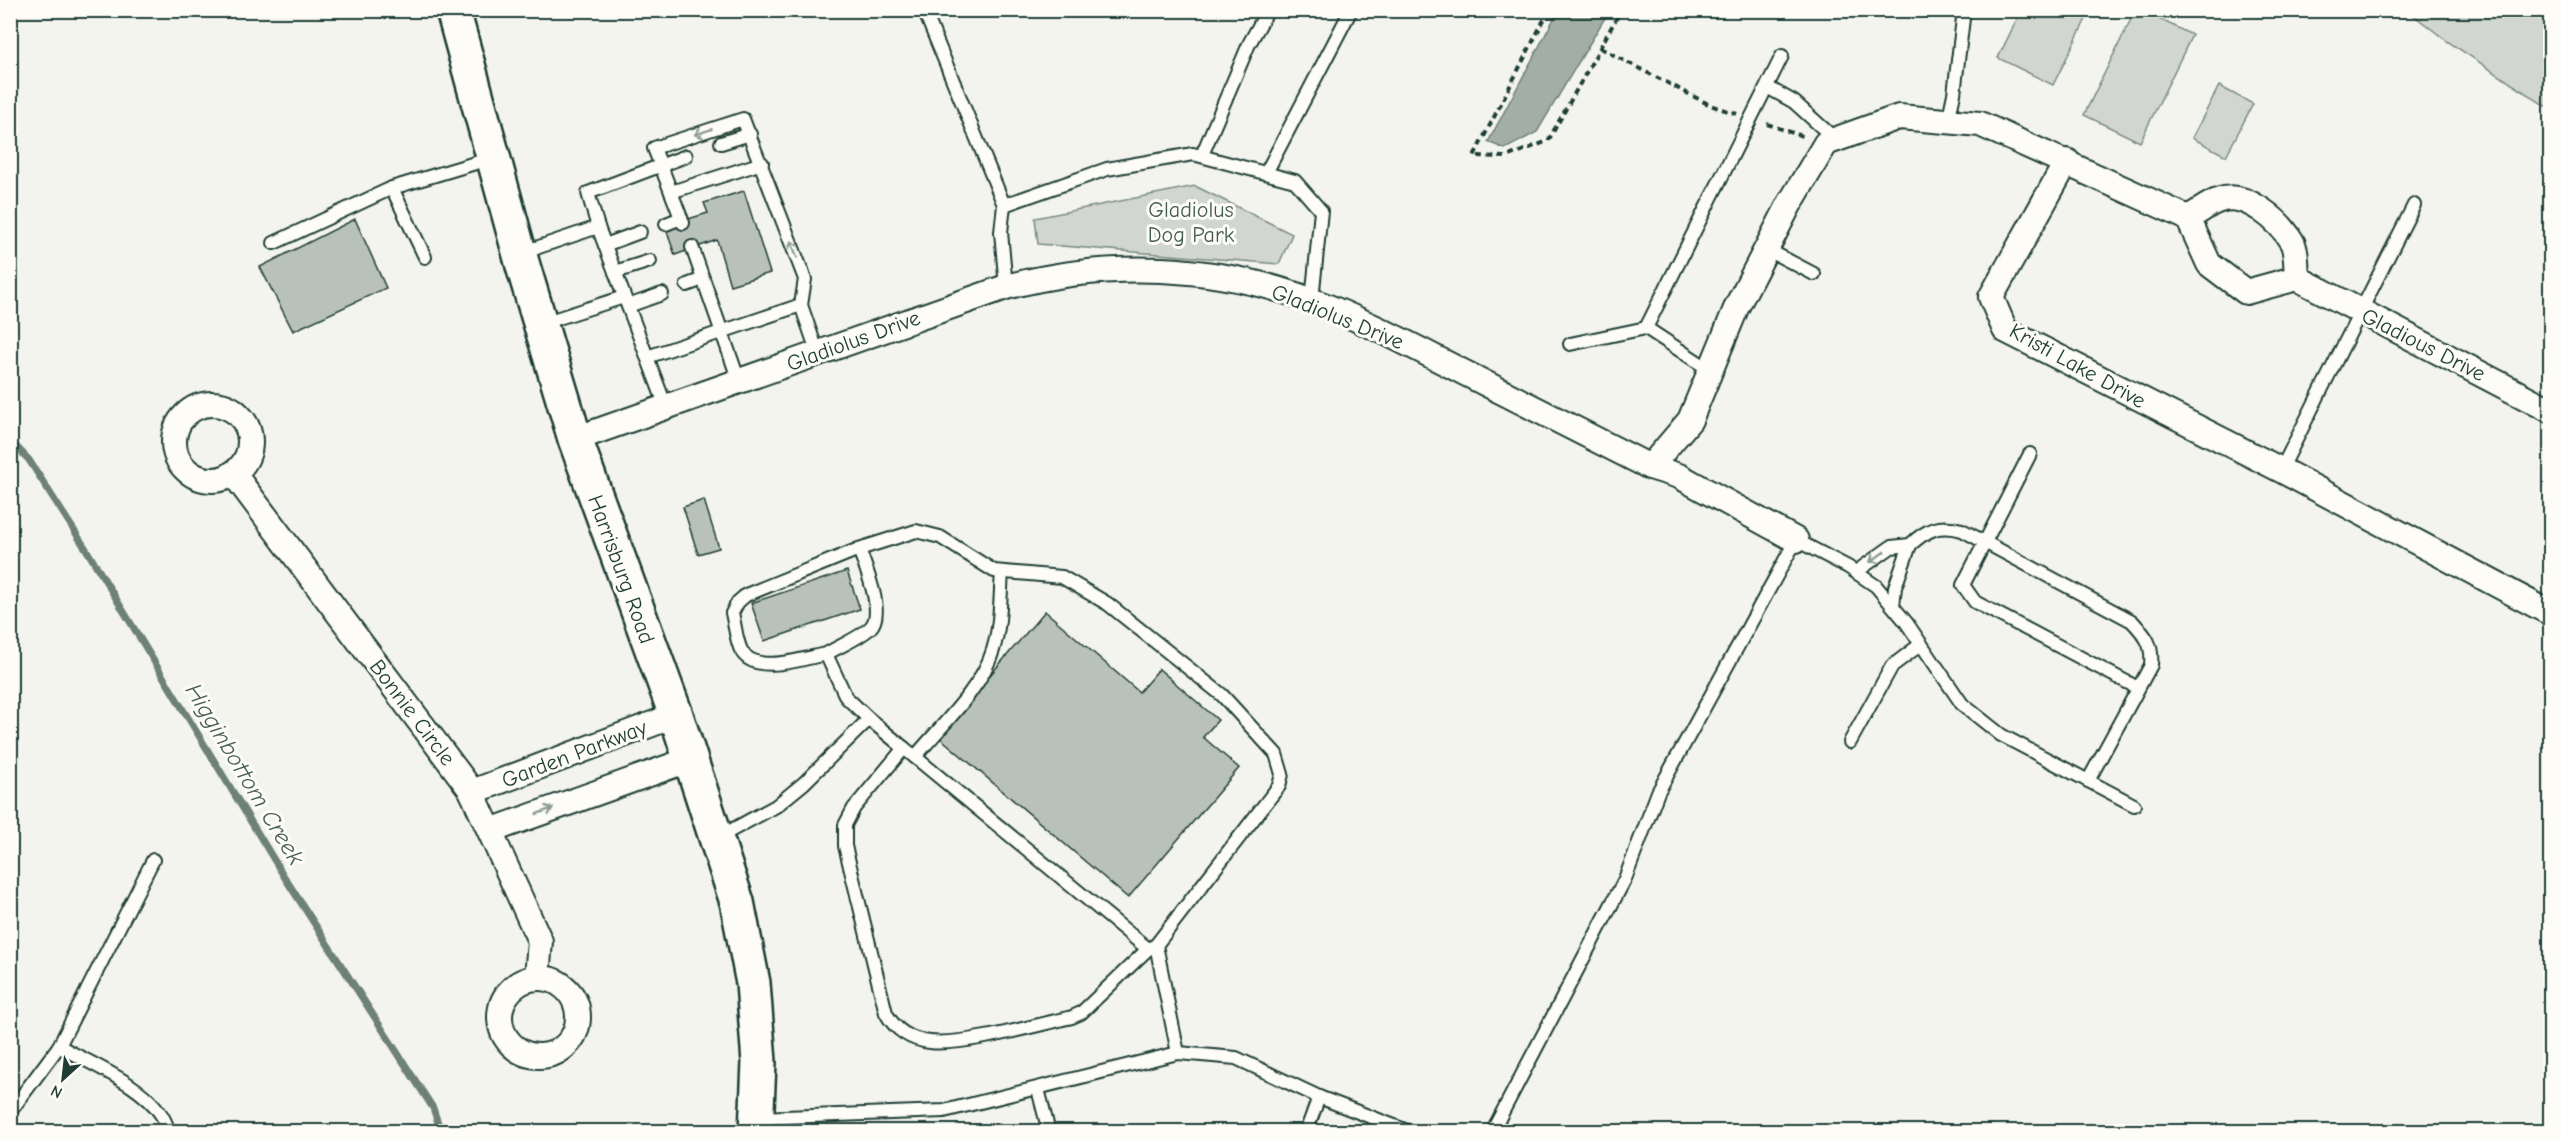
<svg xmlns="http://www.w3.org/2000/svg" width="2561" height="1142" viewBox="0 0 2561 1142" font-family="'Comic Neue',sans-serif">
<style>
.green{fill:#d1d6d1;stroke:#788a82;stroke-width:1.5}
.water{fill:#a3aea7;stroke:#6e8179;stroke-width:1.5}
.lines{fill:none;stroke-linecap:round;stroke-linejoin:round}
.stream{stroke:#6e8179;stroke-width:7}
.building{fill:#b9c1bb;stroke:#1f3d34;stroke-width:1.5}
.lane-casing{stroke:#1f3d34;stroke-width:16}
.street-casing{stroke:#1f3d34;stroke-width:28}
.secondary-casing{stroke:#1f3d34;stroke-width:38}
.path{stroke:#1f3d34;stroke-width:4;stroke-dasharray:6 4.5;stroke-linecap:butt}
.lane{stroke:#fdfcf7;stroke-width:12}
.street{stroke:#fdfcf7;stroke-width:24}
.secondary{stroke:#fdfcf7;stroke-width:33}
.oneway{stroke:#8e9c96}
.labels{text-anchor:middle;stroke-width:6;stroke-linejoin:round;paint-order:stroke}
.park-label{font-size:22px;fill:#435c53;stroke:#fdfcf7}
.street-label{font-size:22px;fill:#1f3d34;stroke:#fdfcf7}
.water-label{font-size:24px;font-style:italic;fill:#475f56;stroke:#fdfcf7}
</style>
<rect width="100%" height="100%" fill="#f4f4ef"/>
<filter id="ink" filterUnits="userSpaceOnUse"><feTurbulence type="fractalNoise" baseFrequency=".0167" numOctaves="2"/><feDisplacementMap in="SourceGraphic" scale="12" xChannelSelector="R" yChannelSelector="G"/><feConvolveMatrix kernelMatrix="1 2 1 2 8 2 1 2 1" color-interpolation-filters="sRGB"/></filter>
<g filter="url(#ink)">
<g class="green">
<path d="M2021,11H2090L2053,85L1998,58Z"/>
<path d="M2135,11H2143L2192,35L2140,142L2084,115Z"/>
<path d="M2408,11H2550V109L2447,41Z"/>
<path d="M2219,86L2253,104L2226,156L2192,138Z"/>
<path d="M1195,186L1292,234L1279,264L1038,244L1035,218Z"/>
</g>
<path class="water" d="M1558,11H1609L1537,132L1505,149L1488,142Z"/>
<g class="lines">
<path class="stream" d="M10,440L29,460L86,549L285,878L433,1108L441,1132"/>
</g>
<g class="building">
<path d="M744,191L770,273L730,285L717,240L675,255L665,226L708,213L704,203Z"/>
<path d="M355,219L386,288L293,331L260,267Z"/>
<path d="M704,500L719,548L698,554L683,507Z"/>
<path d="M847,571L860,609L764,641L751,603Z"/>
<path d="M1045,611L1139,692L1159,669L1218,720L1203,737L1239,768L1128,898L938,736Z"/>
</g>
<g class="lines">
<defs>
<g id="lane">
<path d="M924,10L1004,205L1001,232L1006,287"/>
<path d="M1767,87L1794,102L1836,140"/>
<path d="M1948,122L1954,94L1964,10"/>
<path d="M721,143L750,134"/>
<path d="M1202,155L1249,44L1268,10"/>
<path d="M1266,173L1351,10"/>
<path d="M392,188L425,257"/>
<path d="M671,192L762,163"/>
<path d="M1004,205L1107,169L1193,154L1295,181L1321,211L1312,300"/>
<path d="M683,223L654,148L743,119L805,279L801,305"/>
<path d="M666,224L681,218"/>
<path d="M598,227L588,193L686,156"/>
<path d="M274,243L392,188L492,158"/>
<path d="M605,245L640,232"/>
<path d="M692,247L739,381"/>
<path d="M1766,249L1814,274"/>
<path d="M521,253L598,227L666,407"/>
<path d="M615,272L650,261"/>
<path d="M687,285L703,279"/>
<path d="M628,306L662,294"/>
<path d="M543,323L624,297"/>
<path d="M1646,328L1782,56"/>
<path d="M1570,344L1646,328L1710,370"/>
<path d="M647,357L801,305L818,354"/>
<path d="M2030,454L1963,585L1975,602L2138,688"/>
<path d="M2281,470L2414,205"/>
<path d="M1910,545C1927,529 1939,524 1962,530L2132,621C2146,636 2153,644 2151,665L2088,781"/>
<path d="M859,549L916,531L940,537L994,571L1062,577L1108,604L1222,695L1276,754L1282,774L1279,786L1156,945L1178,1053"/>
<path d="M1856,572L1891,547L1910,545L1895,587L1893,606"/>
<path d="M869,719L904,748L854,808L845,825V846L886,1013C895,1030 911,1040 930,1042C963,1046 1037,1025 1072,1017L1081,1013L1148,949L1156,945"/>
<path d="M1850,742L1892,666L1921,644"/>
<path d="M904,748L1148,949"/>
<path d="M915,757C940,727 982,688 993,650C1001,625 1000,598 1002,572"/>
<path d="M719,837L776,806L804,783L869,719L846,697L826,654C805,658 754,676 741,650C736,640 735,625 732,613L738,602L746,595L859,549C865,567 886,613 870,628C858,639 839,646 826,654"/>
<path d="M59,1046C92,1065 152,1088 166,1124L163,1132"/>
<path d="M1038,1089L1049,1132"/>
<path d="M1319,1097L1410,1132"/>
<path d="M10,1112L59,1046L153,860"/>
<path d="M758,1118L944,1111L1178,1053L1236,1058L1319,1097L1306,1132"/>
<path d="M1492,1132L1625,879L1658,792L1796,540L1848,567L1876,586L1906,622L1962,704L2001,735L2134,805"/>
</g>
<g id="street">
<path d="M2067,161L1991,297L2005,330L2281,470L2550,613"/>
<path d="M2188,218C2198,213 2209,203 2220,200C2246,191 2280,221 2292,242C2297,251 2296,268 2297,278"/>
<circle cx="212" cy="442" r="38"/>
<path d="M575,439L1006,287C1107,260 1216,264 1313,301C1364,320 1412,346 1461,371C1524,403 1587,435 1650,467L1679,476L1796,540"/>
<path d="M1650,467L1690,420L1737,306L1789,205L1826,143L1899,117L1980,124L2188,218L2209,264L2246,292L2297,278L2550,410"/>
<path d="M233,473L471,790L540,941L537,977"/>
<path d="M472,792L676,715"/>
<path d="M490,831L691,759"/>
<circle cx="539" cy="1017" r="39"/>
</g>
<path id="secondary" d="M453,10L523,266L575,439L676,715L737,902L753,983L759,1062L756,1132"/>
</defs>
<use href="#lane" class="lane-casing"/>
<use href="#street" class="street-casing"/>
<use href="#secondary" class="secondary-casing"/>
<g class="path">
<path d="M1549,10L1474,156L1506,157L1548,141L1621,10"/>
<path d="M1600,48L1710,105L1737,114"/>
<path d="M1767,124L1805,137"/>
</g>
<use href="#lane" class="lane"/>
<use href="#street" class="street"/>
<use href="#secondary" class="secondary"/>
</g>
<defs><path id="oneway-shaft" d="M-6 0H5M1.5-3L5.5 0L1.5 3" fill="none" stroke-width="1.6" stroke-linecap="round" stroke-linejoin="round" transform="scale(1.5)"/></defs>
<g class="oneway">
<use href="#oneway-shaft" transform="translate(703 132) rotate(162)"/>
<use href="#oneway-shaft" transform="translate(794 249) rotate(-110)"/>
<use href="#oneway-shaft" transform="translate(1877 557) rotate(144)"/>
<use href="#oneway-shaft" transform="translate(545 811) rotate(-20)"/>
</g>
</g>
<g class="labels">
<g class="park-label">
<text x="1191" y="217">Gladiolus<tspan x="1191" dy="25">Dog Park</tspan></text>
</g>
<g class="street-label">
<text transform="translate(1338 316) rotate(22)" y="8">Gladiolus Drive</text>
<text transform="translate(853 340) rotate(-20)" y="8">Gladiolus Drive</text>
<text transform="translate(2424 344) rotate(27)" y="8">Gladious Drive</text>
<text transform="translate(2078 365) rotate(29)" y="8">Kristi Lake Drive</text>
<text transform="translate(622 569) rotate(70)" y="8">Harrisburg Road</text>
<text transform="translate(413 712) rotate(53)" y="8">Bonnie Circle</text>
<text transform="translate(574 753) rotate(-21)" y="8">Garden Parkway</text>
</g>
<g class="water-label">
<text transform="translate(245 774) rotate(59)" y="8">Higginbottom Creek</text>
</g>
</g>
<rect width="2561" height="1142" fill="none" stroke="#fdfcf7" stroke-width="36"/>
<rect x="18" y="18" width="2525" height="1106" fill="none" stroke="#1f3d34" stroke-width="2" filter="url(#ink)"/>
<g transform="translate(63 1079) rotate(207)" stroke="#fdfcf7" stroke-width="4.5" paint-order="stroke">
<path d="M0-4.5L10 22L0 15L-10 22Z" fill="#1f3d34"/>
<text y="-9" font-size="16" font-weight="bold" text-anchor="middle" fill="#1f3d34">N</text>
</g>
</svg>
